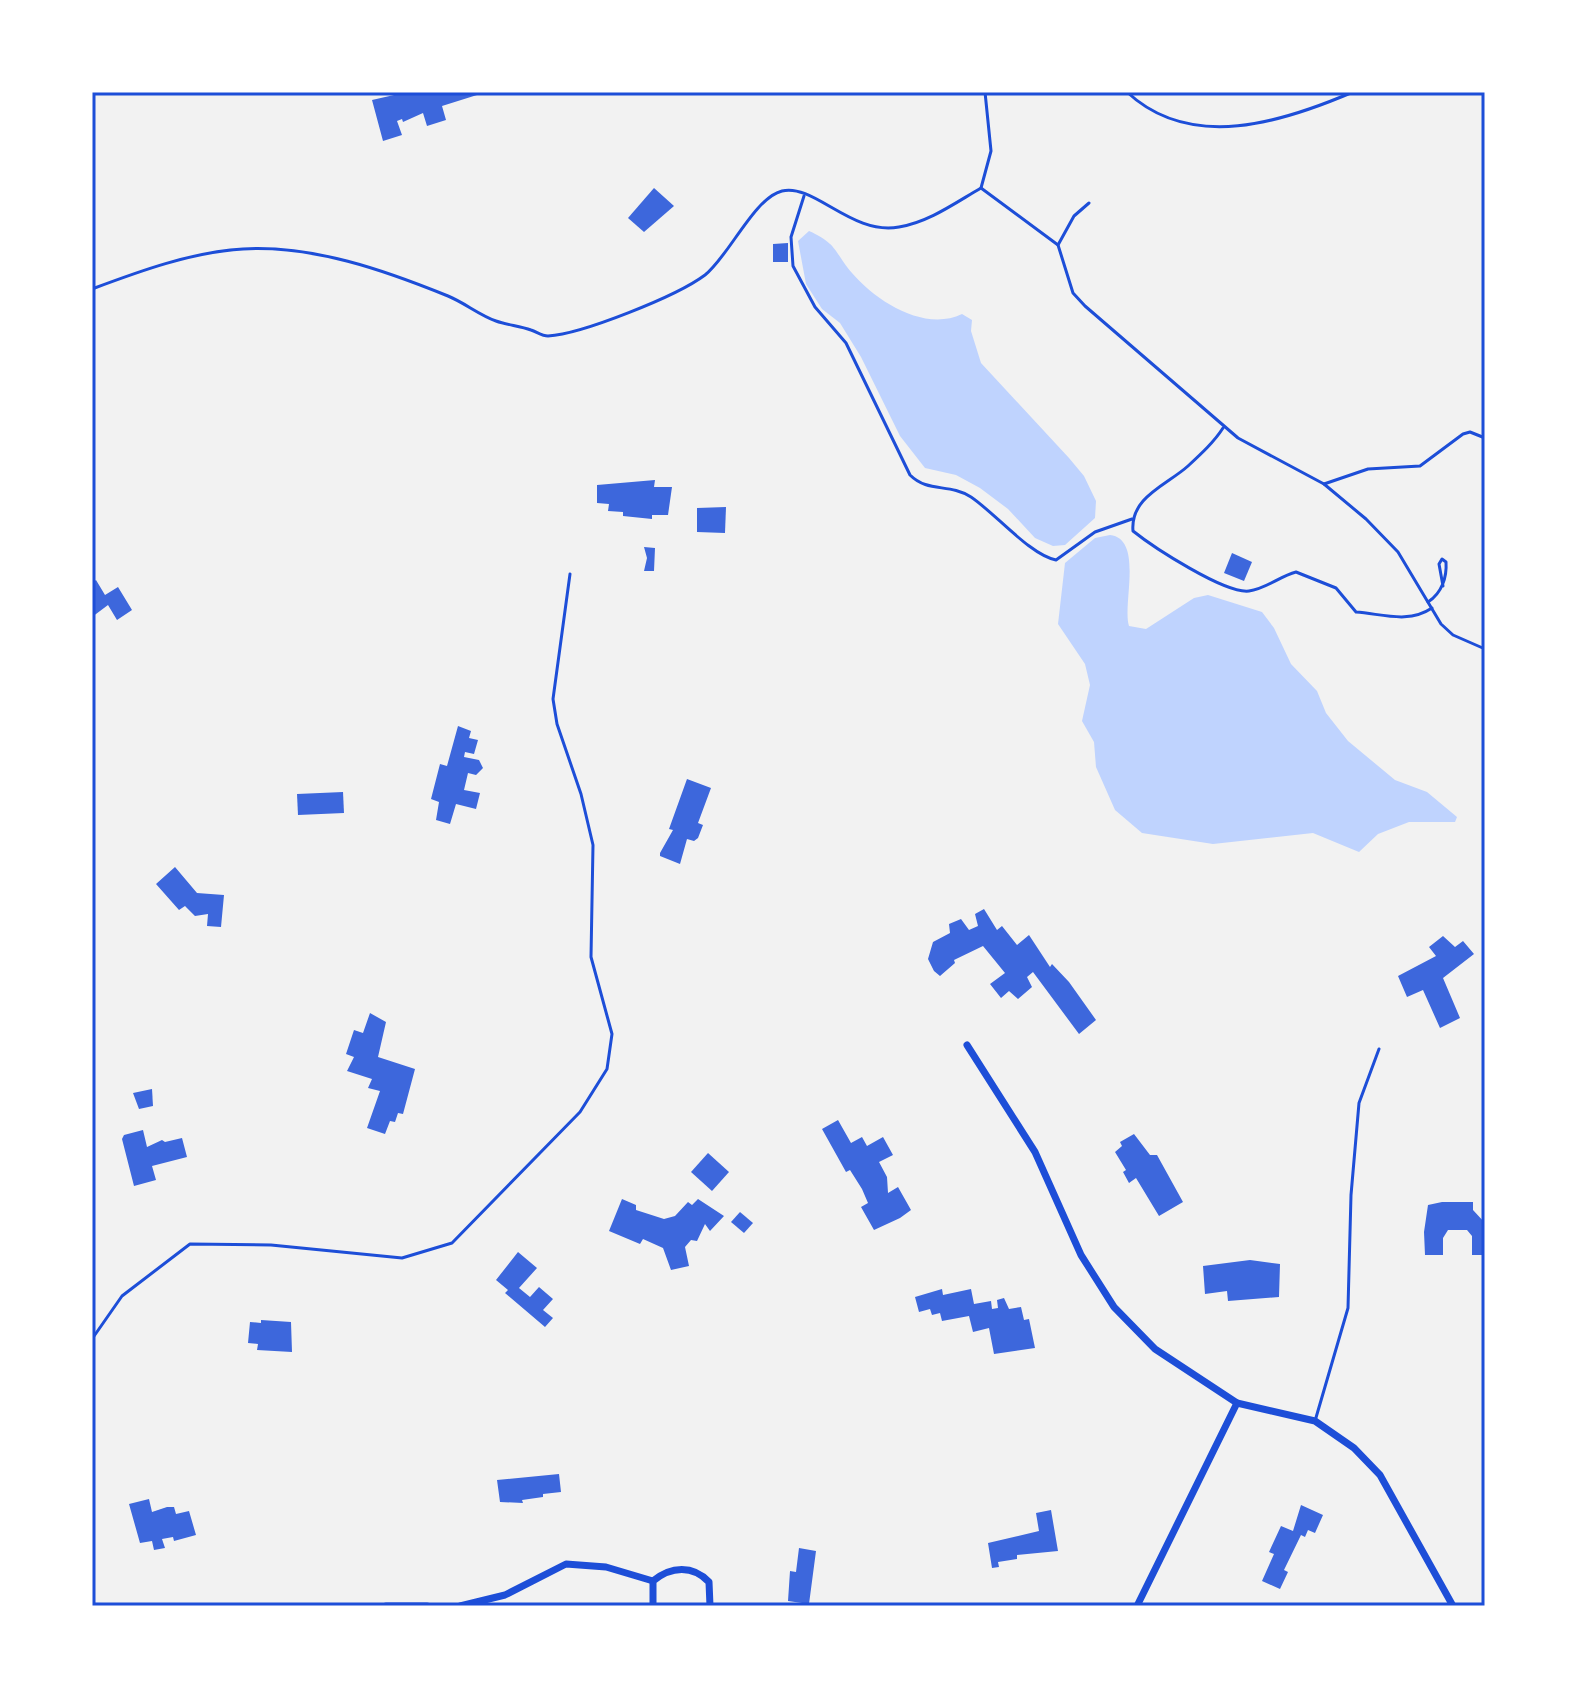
<svg xmlns="http://www.w3.org/2000/svg" width="1577" height="1698" viewBox="0 0 1577 1698" font-family="'PT Serif',serif">
<style>
.water{fill:#bfd3fe}
.lines{fill:none;stroke-linecap:round;stroke-linejoin:round}
.stream{stroke:#bfd3fe;stroke-width:5}
.building{fill:#3d67dc}
.service{stroke:#1d4ed8;stroke-width:3}
.minor{stroke:#1d4ed8;stroke-width:7}
.neatline{fill:none;stroke:#1d4ed8;stroke-width:3}
</style>
<rect width="100%" height="100%" fill="#f2f2f2"/>
<g class="water">
<path d="M809,231C838,244 834,252 852,273C877,302 925,332 962,314L972,320L971,331L981,363L1069,458L1084,476L1096,501L1095,518L1065,545L1053,546L1035,538L1008,509L980,488L956,475L925,468L900,436L861,357L840,323L822,309L806,284L798,241Z"/>
<path d="M1110,535C1144,539 1122,605 1129,626L1146,629L1194,598L1208,595L1262,612L1274,628L1291,664L1317,691L1326,713L1348,741L1395,780L1427,792L1457,817L1455,822H1409L1378,834L1359,852L1313,833L1213,844L1142,833L1115,810L1096,767L1094,742L1082,721L1090,685L1085,664L1058,624L1065,563L1095,538Z"/>
</g>
<g class="lines">
<path class="stream" d="M92,1605L115,1606"/>
</g>
<g class="building">
<path d="M394,92H476L477,95L442,106L446,120L427,126L423,113L403,122L402,119L397,121L402,135L383,141L372,100L394,95Z"/>
<path d="M654,188L674,206L644,232L628,218Z"/>
<path d="M788,243V262H773V244Z"/>
<path d="M655,480L654,487H672L668,515H652V519L623,516V512L608,511L609,504L597,503V485Z"/>
<path d="M726,507L725,533L697,532V508Z"/>
<path d="M644,547L655,548L654,571H644L647,558Z"/>
<path d="M1232,553L1252,562L1244,581L1224,573Z"/>
<path d="M96,580L105,595L118,587L132,610L117,620L108,605L92,617V583Z"/>
<path d="M458,726L471,731L469,738L478,740L474,754L465,752L464,757L479,760L483,768L476,775L468,773L464,790L480,793L476,809L456,804L450,824L436,820L439,802L431,799L440,764L447,766Z"/>
<path d="M687,779L711,788L698,823L703,825L698,838L694,841L687,839L680,864L660,856V853L673,830L669,829Z"/>
<path d="M343,792L344,813L298,815L297,794Z"/>
<path d="M175,867L197,893L224,895L221,927L207,926L208,914L195,916L185,906L179,910L156,884Z"/>
<path d="M984,909L997,930L1002,926L1017,945L1029,935L1050,967L1052,964L1069,982L1096,1020L1079,1034L1033,972L1027,977L1032,987L1018,999L1009,991L1001,998L990,984L1005,973L983,946L954,960L955,963L940,976L934,971L928,959L933,942L950,933L949,924L961,919L969,930L978,926L975,914Z"/>
<path d="M1443,936L1455,947L1463,941L1474,954L1443,978L1460,1018L1440,1028L1423,990L1407,997L1398,976L1436,956L1429,947Z"/>
<path d="M370,1013L386,1022L378,1057L415,1069L403,1114L398,1113L395,1122L390,1121L385,1134L367,1128L380,1091L368,1088L372,1079L347,1071L354,1057L346,1054L354,1030L363,1033Z"/>
<path d="M152,1089L153,1106L139,1109L133,1093Z"/>
<path d="M838,1120L851,1143L862,1137L867,1146L883,1137L893,1155L879,1162L887,1177L888,1193L898,1187L911,1210L900,1218L874,1230L861,1207L868,1203L862,1189L850,1170L846,1172L822,1129Z"/>
<path d="M143,1130L147,1147L162,1140L165,1142L182,1138L187,1157L152,1166L156,1180L134,1186L122,1139L124,1135Z"/>
<path d="M1134,1134L1150,1155H1157L1183,1202L1159,1216L1136,1178L1129,1183L1123,1172L1126,1170L1115,1152L1122,1146L1120,1142Z"/>
<path d="M708,1153L729,1172L712,1191L691,1172Z"/>
<path d="M622,1199L636,1205V1210L664,1219L675,1216L688,1202L692,1205L698,1199L724,1216L710,1231L705,1224L697,1241L691,1240L685,1247L689,1266L671,1270L663,1248L643,1239L640,1244L609,1231Z"/>
<path d="M1442,1202H1473V1210L1485,1223V1255H1472V1236L1467,1230H1448L1443,1238V1255H1425L1424,1232L1428,1205Z"/>
<path d="M740,1212L753,1223L744,1233L731,1222Z"/>
<path d="M518,1252L537,1268L519,1288L530,1297L539,1287L553,1299L543,1310L553,1318L545,1327L505,1293L508,1290L496,1280Z"/>
<path d="M1250,1260L1280,1264L1279,1297L1228,1301L1227,1291L1205,1294L1203,1266Z"/>
<path d="M942,1289L943,1295L971,1289L974,1304L991,1301L992,1309L998,1308L997,1300L1004,1298L1009,1309L1021,1307L1024,1320L1029,1319L1035,1348L994,1354L989,1328L973,1332L969,1316L942,1321L940,1313L932,1315L930,1309L919,1312L915,1297Z"/>
<path d="M261,1320L291,1322L292,1352L257,1350L258,1344L248,1343L250,1322L261,1323Z"/>
<path d="M559,1474L561,1492L543,1494V1497L522,1500L523,1503L500,1502L497,1480Z"/>
<path d="M149,1499L152,1512L167,1507H174L176,1514L189,1511L196,1535L174,1541L173,1537L162,1539L165,1548L154,1550L152,1541L140,1543L129,1504Z"/>
<path d="M1301,1505L1323,1515L1315,1533L1308,1530L1305,1537L1301,1535L1284,1570L1288,1572L1280,1589L1262,1581L1274,1554L1269,1552L1281,1526L1293,1531Z"/>
<path d="M1051,1510L1058,1551L1017,1555V1559L998,1562L999,1567L992,1568L988,1543L1039,1531L1036,1513Z"/>
<path d="M799,1548L816,1551L809,1604L788,1601L790,1571L796,1572Z"/>
</g>
<g class="lines">
<g class="service">
<path d="M985,92L991,151L981,188L1058,245"/>
<path d="M1127,92C1191,152 1283,122 1353,92"/>
<path d="M804,196L791,237L793,266L815,307L846,343L910,475C928,493 949,483 971,497C995,513 1030,555 1056,560L1095,532L1132,519"/>
<path d="M1089,203L1074,216L1058,245L1073,293L1085,306L1238,438L1324,484L1368,469L1420,466L1463,434L1470,432L1485,438"/>
<path d="M92,289C140,271 192,252 243,249C313,245 384,270 448,296C465,303 479,315 496,321C507,325 520,326 531,330C537,332 542,336 548,336C582,334 677,296 705,275C729,256 754,198 782,191C814,183 852,236 899,227C929,222 955,203 981,188"/>
<path d="M1223,428C1214,442 1201,454 1188,466C1167,485 1130,497 1133,531C1153,547 1225,594 1249,591C1266,589 1280,576 1296,572L1336,588L1356,612C1383,614 1408,624 1432,608"/>
<path d="M1324,484L1366,519L1398,552L1441,624L1453,635L1485,649"/>
<path d="M1428,602C1442,593 1447,577 1446,562L1442,559L1439,564L1443,586"/>
<path d="M92,1339L122,1296L190,1244L271,1245L402,1258L452,1243L580,1112L607,1069L612,1034L591,957L593,845L581,794L557,724L553,699L570,574"/>
<path d="M1315,1421L1348,1308L1351,1195L1359,1103L1379,1049"/>
</g>
<g class="minor">
<path d="M967,1045L1035,1152L1081,1255L1114,1307L1155,1349L1237,1403L1315,1421L1354,1448L1380,1475L1453,1606"/>
<path d="M386,1606H427"/>
<path d="M460,1606L505,1595L566,1564L606,1567L653,1581"/>
<path d="M653,1606V1581C671,1566 693,1565 709,1582L710,1606"/>
<path d="M1137,1606L1237,1403"/>
</g>
</g>
<rect width="1577" height="1698" fill="none" stroke="#ffffff" stroke-width="188"/>
<rect x="94" y="94" width="1389" height="1510" class="neatline"/>
</svg>
